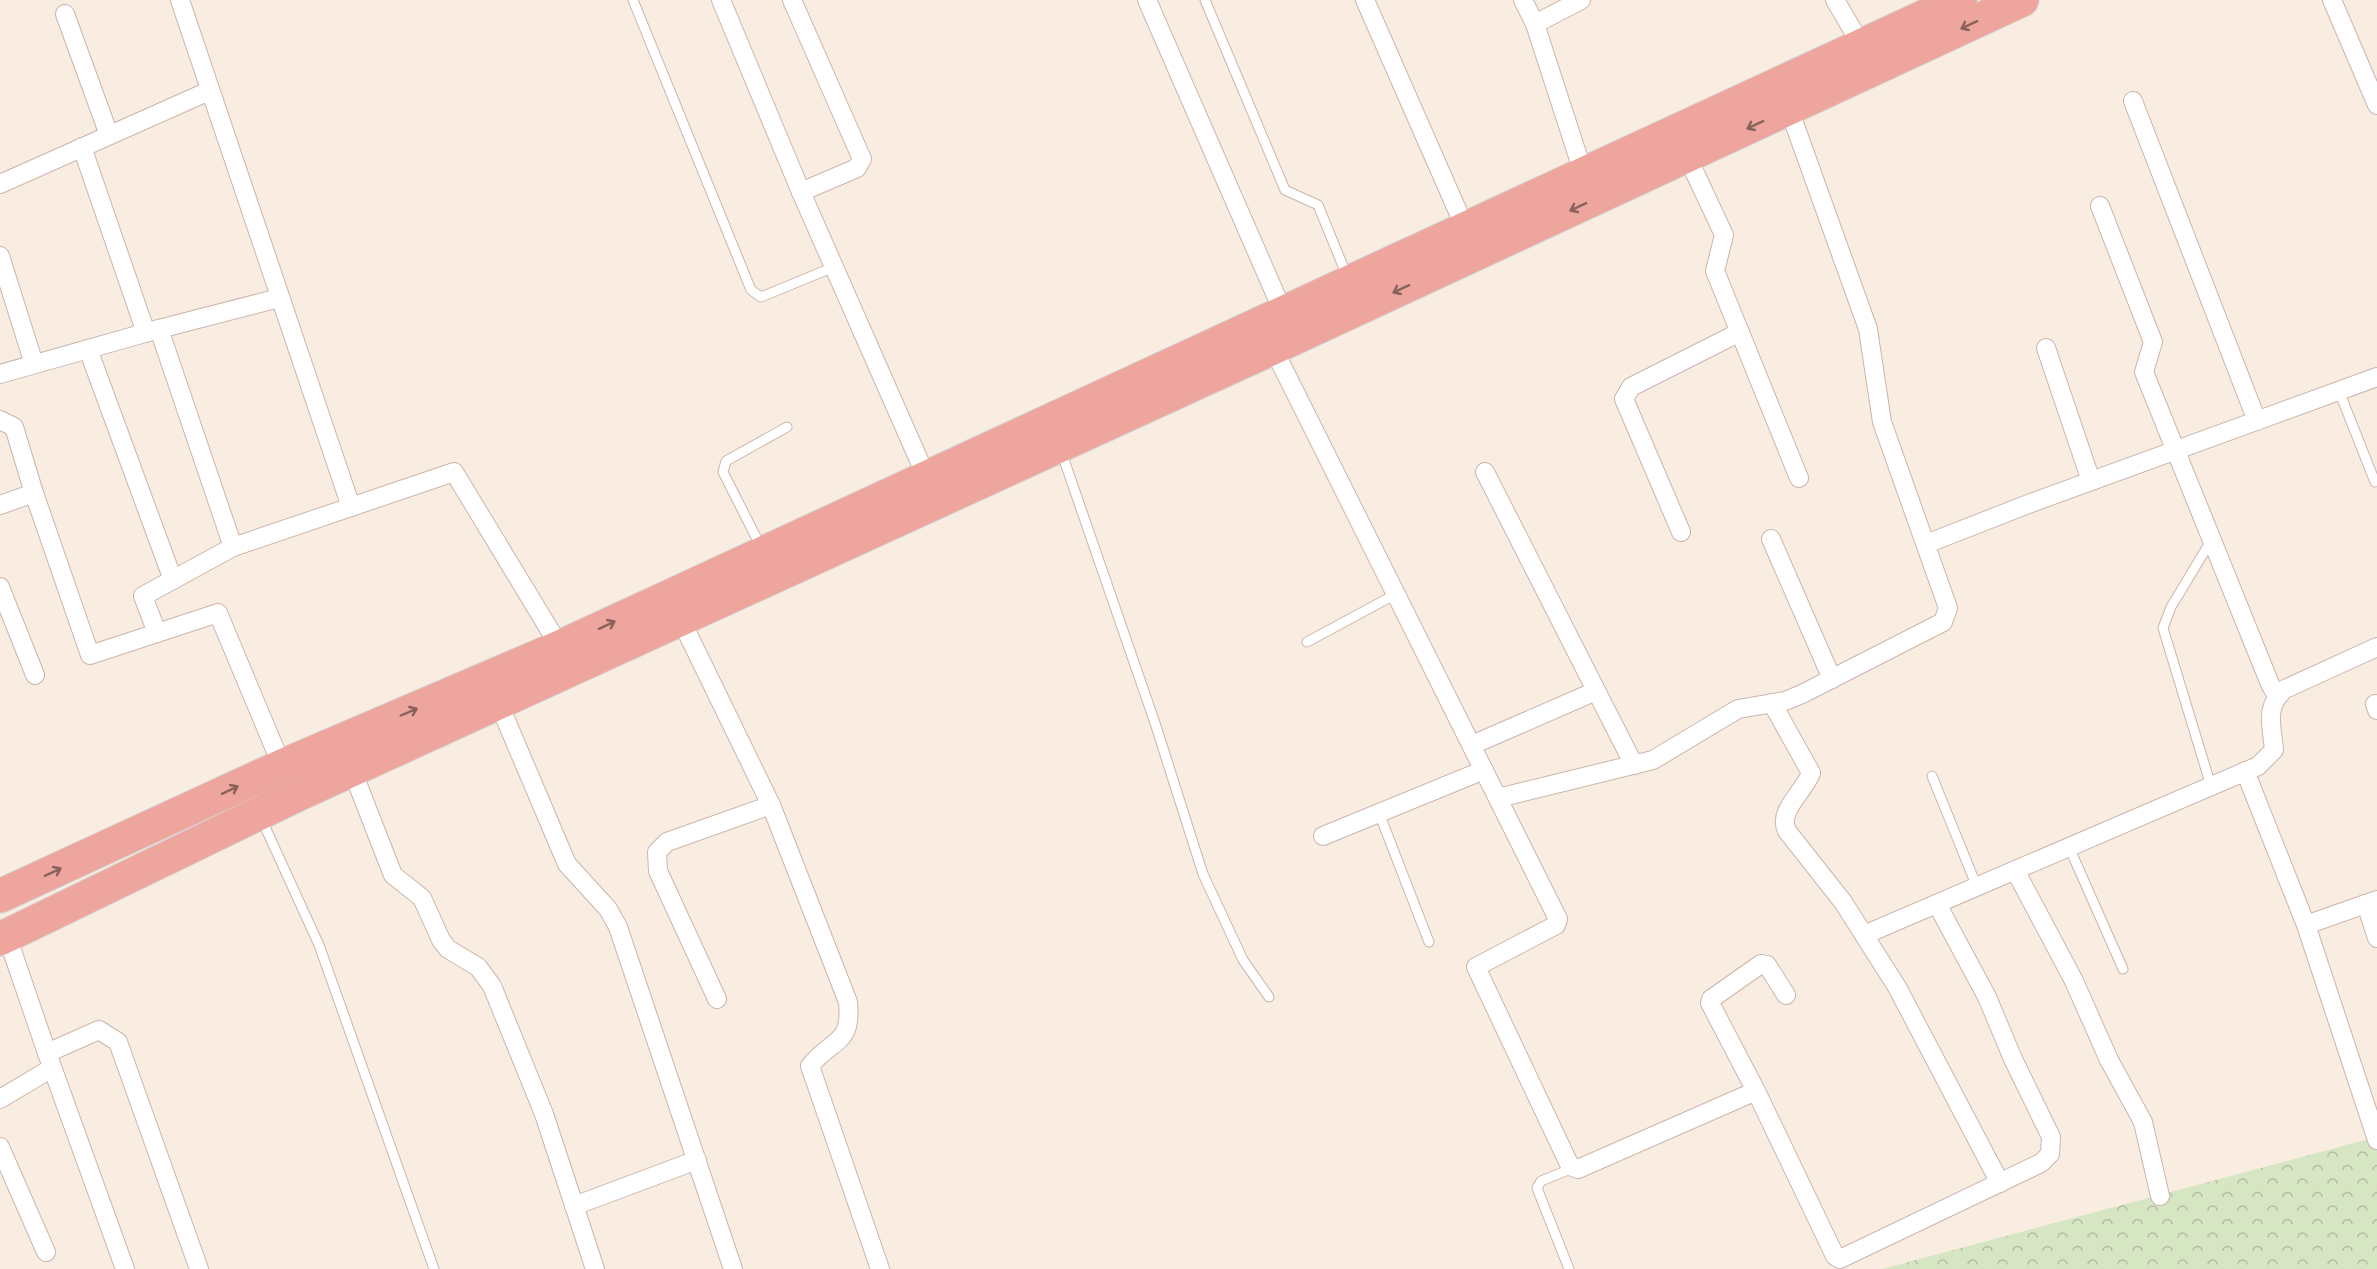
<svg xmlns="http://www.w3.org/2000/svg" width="2377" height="1269" viewBox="0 0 2377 1269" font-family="Rubik,sans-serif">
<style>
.forest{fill:url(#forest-crowns)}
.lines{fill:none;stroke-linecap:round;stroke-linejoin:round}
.lane-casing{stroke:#cbb5ac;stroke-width:11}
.street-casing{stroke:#cbb5ac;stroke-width:20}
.highway-casing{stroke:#d6cecd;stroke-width:35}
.lane{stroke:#fff;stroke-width:9}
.street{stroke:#fff;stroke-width:18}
.highway{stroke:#eea59d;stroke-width:33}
.oneway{stroke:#88625b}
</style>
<defs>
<pattern id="forest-crowns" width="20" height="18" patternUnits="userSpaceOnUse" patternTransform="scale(1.5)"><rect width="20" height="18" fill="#d6e5c2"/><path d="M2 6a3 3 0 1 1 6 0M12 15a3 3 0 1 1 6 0" fill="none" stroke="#b2bca0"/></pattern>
</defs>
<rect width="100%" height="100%" fill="#f9ece1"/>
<path class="forest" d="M2377,1137V1269H1882Z"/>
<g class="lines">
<defs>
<g id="lane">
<path d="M633,0L751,290L761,297L834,267"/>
<path d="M1205,0L1285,190L1318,205L1347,276"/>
<path d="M2339,391L2375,482"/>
<path d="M1061,451L1155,723L1203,874L1243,960L1269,997"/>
<path d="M761,547L723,472L726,461L787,427"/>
<path d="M1307,642L1396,594"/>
<path d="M1932,776L1977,887"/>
<path d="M2211,786L2163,628L2171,607L2212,539"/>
<path d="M1379,813L1429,942"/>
<path d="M261,818L319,945L434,1269"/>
<path d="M2069,847L2123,969"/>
<path d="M1569,1269L1537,1188L1541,1181L1573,1168"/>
</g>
<g id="street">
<path d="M180,0L351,507"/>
<path d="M721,0L801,192L929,483"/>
<path d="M792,0L862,159L857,168L801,192"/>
<path d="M1147,0L1284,314"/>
<path d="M1365,0L1466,230"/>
<path d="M1523,0L1535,24L1584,175"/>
<path d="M1835,0L1862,46"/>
<path d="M2332,0L2377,105"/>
<path d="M65,14L109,135"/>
<path d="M1535,24L1581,0"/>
<path d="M2133,101L2257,421"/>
<path d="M82,147L146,333"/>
<path d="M1687,156L1724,235L1715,271L1799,478"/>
<path d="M0,184L209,91"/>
<path d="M2100,206L2153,342L2144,372L2270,684L2277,696"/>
<path d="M0,256L34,364"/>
<path d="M159,329L279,298"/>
<path d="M1273,348L1558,919L1556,925L1476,967L1570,1166L1578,1169L1756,1091L1710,1003L1711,999L1761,964L1767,965L1786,995"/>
<path d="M2046,348L2091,481"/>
<path d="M88,349L173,580"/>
<path d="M0,374L159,329L233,547L143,596L157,633"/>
<path d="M0,420L14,427L34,493"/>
<path d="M1485,472L1634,765"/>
<path d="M0,505L34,493L90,655L218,613L282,766"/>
<path d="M1681,532L1624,399L1631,387L1740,332"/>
<path d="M1771,539L1832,679"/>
<path d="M1926,544L2031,503L2377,377"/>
<path d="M233,547L454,472L560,647"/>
<path d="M0,587L35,675"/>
<path d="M680,618L771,805L848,1002C852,1046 833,1037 810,1066L880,1269"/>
<path d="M1772,703L1811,773C1804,792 1777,811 1787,831L1843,902L1897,987L2000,1183"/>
<path d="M499,704L567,864L608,909L618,927L733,1269"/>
<path d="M2375,704L2377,710"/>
<path d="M1472,745L1596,691"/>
<path d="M352,770L393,875L422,898L441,940L448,949L478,967L492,986L544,1114L595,1269"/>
<path d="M2245,771L2306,925L2377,1140"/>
<path d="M1498,798L1653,760L1738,709L1785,701L1802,694L1943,622L1948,608L1882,422L1868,329L1789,109"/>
<path d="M1323,836L1484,770"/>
<path d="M2015,870L2074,981L2109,1060L2143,1122L2160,1196"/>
<path d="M2366,904L2377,938"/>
<path d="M2306,925L2377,900"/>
<path d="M1864,935L2258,766L2274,750C2272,725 2264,707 2285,689L2377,647"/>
<path d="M7,936L47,1053L125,1269"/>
<path d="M717,999L658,871L657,852L667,842L771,805"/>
<path d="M47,1053L99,1030L118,1042L199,1269"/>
<path d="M1756,1091L1835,1256L1840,1259L2041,1163L2050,1154L2051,1137L2013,1059L1987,997L1937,904"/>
<path d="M0,1099L52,1068"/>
<path d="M0,1147L46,1252"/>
<path d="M574,1206L697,1160"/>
</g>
<g id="highway">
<path d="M0,896L282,766L560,647L1960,0"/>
<path d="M0,939L297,795L1273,348L2022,0"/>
</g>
</defs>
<use href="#lane" class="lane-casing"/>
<use href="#street" class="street-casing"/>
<use href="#highway" class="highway-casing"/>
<use href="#lane" class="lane"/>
<use href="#street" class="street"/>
<use href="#highway" class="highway"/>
</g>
<defs><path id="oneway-shaft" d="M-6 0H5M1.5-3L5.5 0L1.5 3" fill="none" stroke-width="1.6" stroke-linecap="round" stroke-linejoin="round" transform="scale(1.5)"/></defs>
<g class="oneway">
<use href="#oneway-shaft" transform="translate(1969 25) rotate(155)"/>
<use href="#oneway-shaft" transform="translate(1755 125) rotate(155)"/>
<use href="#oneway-shaft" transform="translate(1578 207) rotate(155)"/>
<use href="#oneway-shaft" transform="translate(1401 289) rotate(155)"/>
<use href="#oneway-shaft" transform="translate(607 625) rotate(-25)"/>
<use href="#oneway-shaft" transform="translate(409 712) rotate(-23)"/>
<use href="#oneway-shaft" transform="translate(230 790) rotate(-25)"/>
<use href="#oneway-shaft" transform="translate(53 872) rotate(-25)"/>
</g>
</svg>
